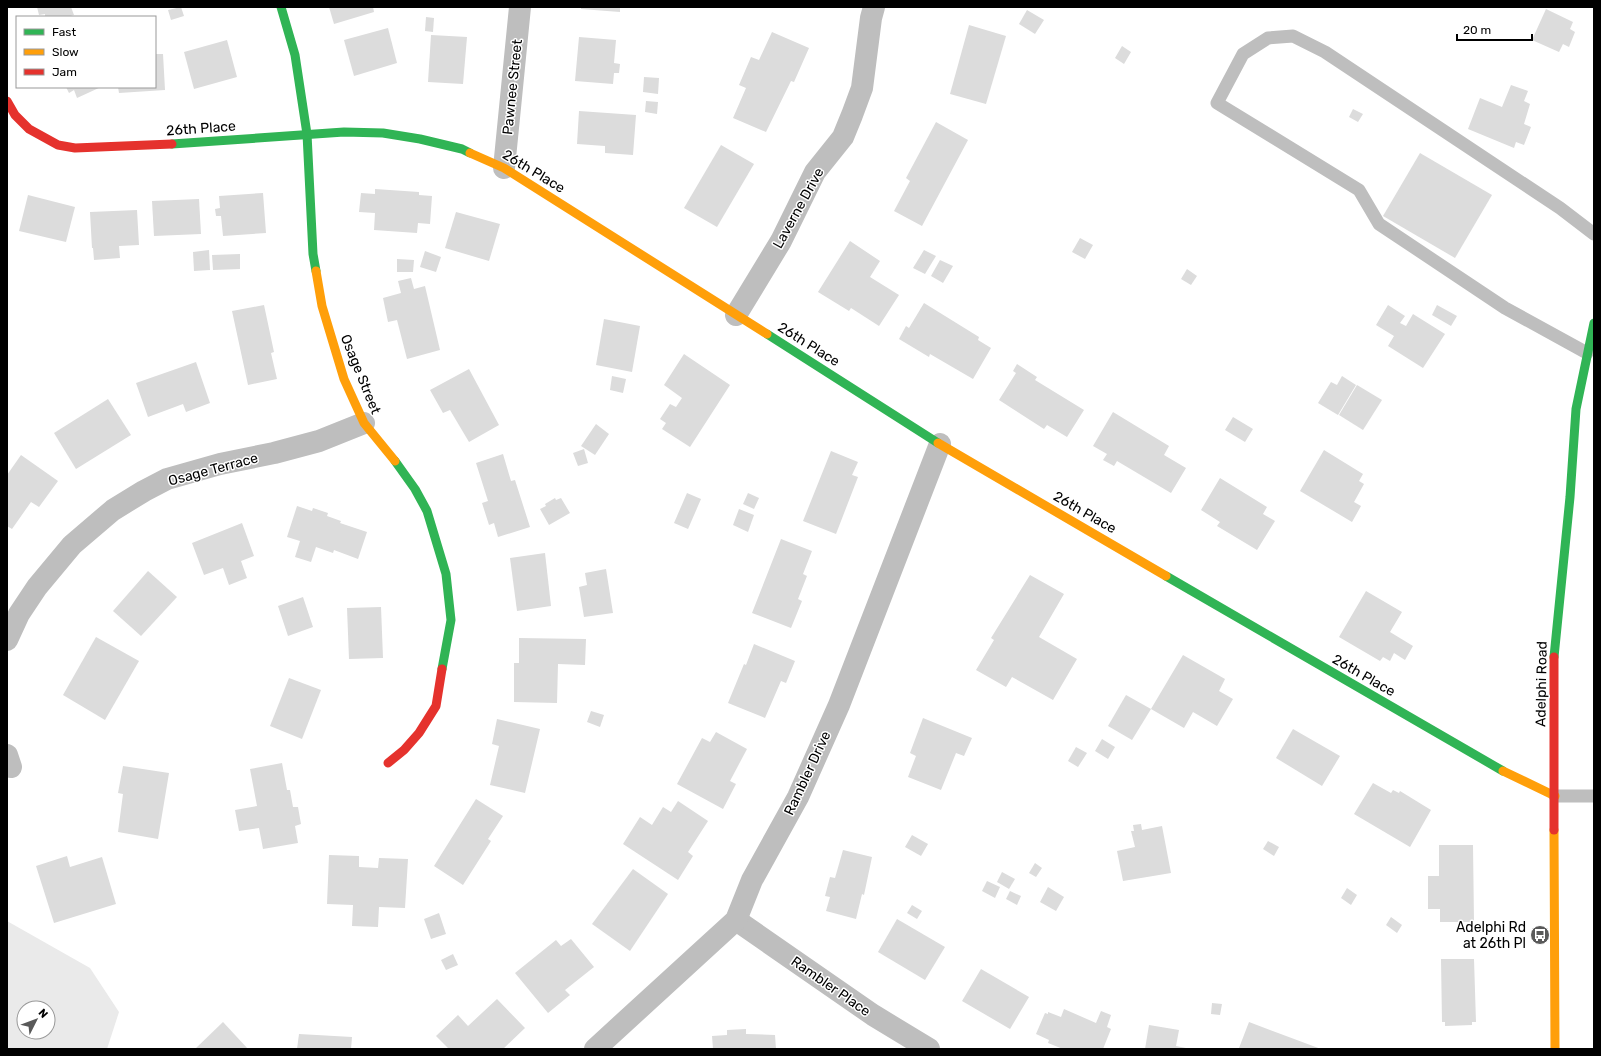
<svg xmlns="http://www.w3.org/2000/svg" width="1601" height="1056" viewBox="0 0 1601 1056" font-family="Rubik,sans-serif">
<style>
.green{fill:#eaeaea;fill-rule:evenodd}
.building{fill:#dcdcdc}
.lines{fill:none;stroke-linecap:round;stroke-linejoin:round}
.lane{stroke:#bebebe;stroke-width:13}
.street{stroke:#bebebe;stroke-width:22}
.fast{stroke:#30b455;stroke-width:9}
.slow{stroke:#ff9f0a;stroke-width:9}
.jam{stroke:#e5322d;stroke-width:9}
.labels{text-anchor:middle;stroke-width:3;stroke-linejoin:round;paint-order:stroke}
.street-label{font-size:14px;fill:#000;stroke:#fff}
.poi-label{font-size:14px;fill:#000;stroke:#fff;text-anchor:end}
</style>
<rect width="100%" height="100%" fill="#fff"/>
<path class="green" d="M7,921L90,968L119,1012L107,1049H7ZM24,1008H48V1032H24Z"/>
<g class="building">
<path d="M37,7H71L74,15L66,17H45V14L39,15Z"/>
<path d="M181,7L184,16L171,20L168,10Z"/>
<path d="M329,7H373L374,12L334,24Z"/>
<path d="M581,7H620V12L581,9Z"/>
<path d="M1546,9L1573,22L1570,29L1575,32L1569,47L1563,44L1559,52L1532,40Z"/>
<path d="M1027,10L1044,20L1035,34L1019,24Z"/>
<path d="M426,17L434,18L433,32L425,31Z"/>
<path d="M969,25L1006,36L986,104L950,94Z"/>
<path d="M388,28L397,63L354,76L344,40Z"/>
<path d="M772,32L809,48L794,82L791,81L766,132L733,118L746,88L739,85L751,57L759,60Z"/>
<path d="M431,35L467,37L463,84L428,82Z"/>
<path d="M579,37L616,40L614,63L620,64L619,73H614L613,84L575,81Z"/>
<path d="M227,40L237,77L194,89L184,52Z"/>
<path d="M1122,46L1131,52L1124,64L1115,58Z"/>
<path d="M155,54H163L165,90L119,93L118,87H155Z"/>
<path d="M644,77L659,78L658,94L643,92Z"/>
<path d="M1511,85L1528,91L1524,101L1530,104L1524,124L1531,127L1524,145L1516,142L1514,148L1468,129L1480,98L1502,107Z"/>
<path d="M66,87H101L77,98L74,90L69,93Z"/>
<path d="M646,101L658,102L657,114L645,112Z"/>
<path d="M1353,109L1363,114L1358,122L1349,117Z"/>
<path d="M579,111L636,115L633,155L605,153V146L577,144Z"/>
<path d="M936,122L968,140L922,226L894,211L910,181L906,178Z"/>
<path d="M721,145L754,164L717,227L684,208Z"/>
<path d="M1420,153L1492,195L1455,258L1383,216Z"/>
<path d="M375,189L419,192V195L432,196L430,224L418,223L417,233L374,230L375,213L359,212L361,193L375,194Z"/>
<path d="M263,193L266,233L223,236L221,216H216L215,209L220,208L219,196Z"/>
<path d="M28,195L75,207L66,242L19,231Z"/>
<path d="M199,199L201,234L154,236L152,201Z"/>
<path d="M137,210L139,245L119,246L120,258L94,260L93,248H92L90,212Z"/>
<path d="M456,212L500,224L489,261L445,248Z"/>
<path d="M1080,238L1093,245L1085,259L1072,252Z"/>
<path d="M850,241L880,261L870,277L899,295L879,326L851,308L849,311L818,292Z"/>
<path d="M209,250L210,270L194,271L193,252Z"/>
<path d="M924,250L936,256L925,274L913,268Z"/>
<path d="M425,251L441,257L436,272L420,267Z"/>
<path d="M240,254V269L213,270L212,255Z"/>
<path d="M397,259L414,260L413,272H397Z"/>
<path d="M940,260L953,266L943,283L931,276Z"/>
<path d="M1187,269L1197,276L1191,285L1181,279Z"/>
<path d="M411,278L414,289L425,286L440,350L407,359L397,320L388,322L383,298L401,293L398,281Z"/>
<path d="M924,303L979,337L978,340L991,348L973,379L930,354L929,357L899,339L906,326L909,328Z"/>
<path d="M264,305L274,352L271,353L277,379L248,385L232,311Z"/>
<path d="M1388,305L1405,316L1400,323L1406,326L1413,314L1445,334L1423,368L1388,346L1394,336L1376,325Z"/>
<path d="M1437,305L1457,316L1451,326L1432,315Z"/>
<path d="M604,319L640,326L632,372L596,365Z"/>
<path d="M684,354L730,385L690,447L662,429L666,423L660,419L670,404L676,407L682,398L664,385Z"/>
<path d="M196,362L210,403L186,412L183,404L148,417L136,383Z"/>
<path d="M1017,364L1037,377L1035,380L1084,410L1067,437L1047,425L1044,429L999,400L1016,373L1013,371Z"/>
<path d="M469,369L499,425L469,442L450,410L443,413L430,390Z"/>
<path d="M612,376L626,379L623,393L610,390Z"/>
<path d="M1342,376L1356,385L1338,415L1318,403L1331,382L1337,385Z"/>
<path d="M1357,385L1382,400L1363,430L1339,415Z"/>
<path d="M108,399L131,435L76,469L54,433Z"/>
<path d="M1113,412L1169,446L1164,455L1186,468L1171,493L1117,461L1114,466L1103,460L1107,454L1093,446Z"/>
<path d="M1233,417L1253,429L1245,442L1225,430Z"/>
<path d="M596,424L609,434L595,455L581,446Z"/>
<path d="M584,449L588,463L578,466L573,453Z"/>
<path d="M1324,450L1363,474L1359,481L1364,484L1354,502L1361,506L1352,522L1300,491Z"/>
<path d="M831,451L858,462L852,475L858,477L836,534L803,521Z"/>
<path d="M503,454L511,481L515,480L530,527L498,537L494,523L489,525L482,503L488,501L476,463Z"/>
<path d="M21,455L58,481L39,507L31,502L12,529L7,526V475Z"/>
<path d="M1220,478L1267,507L1263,514L1275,521L1257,550L1217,526L1220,522L1201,510Z"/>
<path d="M687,493L701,499L688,529L674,523Z"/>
<path d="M748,493L759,498L754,509L743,504Z"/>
<path d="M555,498L556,500L561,498L570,513L549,525L540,509L546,506L545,504Z"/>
<path d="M297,506L312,511L313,508L328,513L327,516L341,521L340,523L367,532L358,559L334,550L333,553L316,547L311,562L295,557L300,541L287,537Z"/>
<path d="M739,509L754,515L748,532L733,525Z"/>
<path d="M242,523L254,556L241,561L247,578L229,585L223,568L204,575L192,543Z"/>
<path d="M781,539L812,551L803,574L807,576L798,599L802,601L791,628L752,613Z"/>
<path d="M545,553L551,606L517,611L510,558Z"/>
<path d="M606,569L613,613L584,617L579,587L587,585L585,573Z"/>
<path d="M148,571L177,597L141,636L113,611Z"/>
<path d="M1030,575L1064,594L1039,637L1077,659L1053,700L1012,677L1006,687L976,670L994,640L991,638Z"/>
<path d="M1366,591L1402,612L1390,632L1413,646L1405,660L1394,653L1390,661L1383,657L1380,661L1339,637Z"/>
<path d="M303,597L313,627L288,636L278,606Z"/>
<path d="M381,607L383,658L349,659L347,608Z"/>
<path d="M96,637L139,661L105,720L63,695Z"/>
<path d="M519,638L586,639L585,665L558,664L557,703L514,702V663H519Z"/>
<path d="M754,644L795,661L786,683L781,681L765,718L728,703L744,664L746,665Z"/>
<path d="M1183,655L1225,679L1219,691L1233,699L1217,726L1193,712L1184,728L1151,709Z"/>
<path d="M289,678L321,690L302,739L270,726Z"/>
<path d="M1126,695L1151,709L1132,740L1108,726Z"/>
<path d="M591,711L604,715L600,727L587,722Z"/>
<path d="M923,718L972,738L964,756L956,753L941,790L908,777L916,756L910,753Z"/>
<path d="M497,719L540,729L525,793L490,785L499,746L492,744Z"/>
<path d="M1293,729L1340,756L1322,786L1276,758Z"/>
<path d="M716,732L747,749L730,781L736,784L723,809L677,784L702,738L710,742Z"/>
<path d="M1102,739L1115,747L1108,759L1095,751Z"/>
<path d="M1076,747L1087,753L1078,767L1068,761Z"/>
<path d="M282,763L287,790H290L293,807H298L301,824L295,826L298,843L263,849L259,828L239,831L235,810L257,806L250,769Z"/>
<path d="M123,766L169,773L158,839L118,832L123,794L118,793Z"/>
<path d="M1373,783L1391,793L1393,790L1399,793L1400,791L1431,810L1410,847L1354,814Z"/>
<path d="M476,799L503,816L488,839L491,841L463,885L434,866Z"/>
<path d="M678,801L708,821L688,852L693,856L678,880L623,844L640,817L652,825L663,807L671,812Z"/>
<path d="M1141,824L1142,830L1162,826L1171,873L1123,881L1117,851L1135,847L1131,831H1134L1133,825Z"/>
<path d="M912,835L928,844L921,856L905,847Z"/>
<path d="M1268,841L1279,847L1274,856L1263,849Z"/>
<path d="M1439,845H1473L1474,922H1440V909H1428V876H1439Z"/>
<path d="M843,850L872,857L864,895L862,894L856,919L826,911L830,897L825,896L830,877L835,878Z"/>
<path d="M329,855L359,856V867L378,868L379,858L408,859L405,908L379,907L378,927L352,926L353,905L327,904Z"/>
<path d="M67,856L70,867L102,857L116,904L54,923L36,866Z"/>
<path d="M1035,863L1042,868L1036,877L1029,873Z"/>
<path d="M633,869L668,894L630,951L592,924Z"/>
<path d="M1002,872L1015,879L1009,889L997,882Z"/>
<path d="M987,881L1000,887L995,898L982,891Z"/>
<path d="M1048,887L1064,897L1056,911L1040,902Z"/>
<path d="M1347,888L1357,895L1351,905L1341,898Z"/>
<path d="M1010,891L1021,896L1017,905L1006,899Z"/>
<path d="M912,905L922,911L917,919L907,913Z"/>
<path d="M439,913L446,934L431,939L424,919Z"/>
<path d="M1391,917L1402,925L1397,933L1386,925Z"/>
<path d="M897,919L945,947L925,980L878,952Z"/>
<path d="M571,939L594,967L565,990L570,995L548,1013L515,973L556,940L561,946Z"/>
<path d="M453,954L458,965L446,970L441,960Z"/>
<path d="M1441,959H1474L1476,1022H1472V1025L1445,1026V1022H1442Z"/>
<path d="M981,969L1029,997L1010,1029L962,1001Z"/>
<path d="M497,999L525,1028L503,1049H449L436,1036L458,1015L468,1026Z"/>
<path d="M1212,1003L1222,1004L1220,1015L1211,1014Z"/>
<path d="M1064,1009L1096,1023L1101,1011L1111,1015L1107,1027L1111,1029L1103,1049H1063L1048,1043L1049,1040L1036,1034L1045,1013L1048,1014V1012L1061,1017Z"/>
<path d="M223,1022L248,1049H195Z"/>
<path d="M1249,1022L1321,1049L1239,1048Z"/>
<path d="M1149,1025L1179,1030L1176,1046L1191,1049H1145Z"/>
<path d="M746,1029V1034L775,1035L776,1049H713L712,1036L727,1035V1030Z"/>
<path d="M299,1034L352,1037L351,1049H297Z"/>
</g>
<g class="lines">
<g class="lane">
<path d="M1587,353L1505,308L1379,224L1359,190L1217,103L1243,54L1268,38L1293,36L1325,52L1560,208L1594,234"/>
<path d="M1555,796H1594"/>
</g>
<g class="street">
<path d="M504,168L520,7"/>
<path d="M736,315L781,241L815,172L843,137L852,115L862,88L871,18L874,7"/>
<path d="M7,640L19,614L37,587L72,545L113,510L144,491L167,479L220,464L274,453L319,441L364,423"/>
<path d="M7,755L11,767"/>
<path d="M736,920L873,1015L929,1049"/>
<path d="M595,1049L736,920L752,880L798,797L839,705L940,444"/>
</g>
<g class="fast">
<path d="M281,7L295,55L307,134L313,254L316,271"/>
<path d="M172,144L344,132L383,133L420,139L462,149L470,153"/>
<path d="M767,334L938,443"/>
<path d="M395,461L415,489L427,511L446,574L451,620L442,669"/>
<path d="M1166,576L1503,771"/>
<path d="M1554,657L1570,497L1576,409L1594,323"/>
</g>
<g class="slow">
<path d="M470,153L504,168L767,334"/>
<path d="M316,271L322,306L344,379L364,423L395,461"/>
<path d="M938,443L1166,576"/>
<path d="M1503,771L1555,796"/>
<path d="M1554,830L1555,1049"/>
</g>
<g class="jam">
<path d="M7,101L15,115L29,129L58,145L75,148L172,144"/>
<path d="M388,763L404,750L419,733L436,706L442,669"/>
<path d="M1554,830V657"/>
</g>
</g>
<defs>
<symbol id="bus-disc" viewBox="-11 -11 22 22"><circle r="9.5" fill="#595959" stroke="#fff"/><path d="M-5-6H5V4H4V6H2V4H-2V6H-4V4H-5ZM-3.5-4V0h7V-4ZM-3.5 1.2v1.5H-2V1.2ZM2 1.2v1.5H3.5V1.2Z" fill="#fff"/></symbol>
</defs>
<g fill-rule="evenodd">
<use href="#bus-disc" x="1529" y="924" width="22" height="22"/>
</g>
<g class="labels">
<g class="street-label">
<text transform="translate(512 87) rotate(-84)" y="5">Pawnee Street</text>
<text transform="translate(201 128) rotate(-4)" y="5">26th Place</text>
<text transform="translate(534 171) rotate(31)" y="5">26th Place</text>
<text transform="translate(798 208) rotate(-61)" y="5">Laverne Drive</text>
<text transform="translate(809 344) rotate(32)" y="5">26th Place</text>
<text transform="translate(361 374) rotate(68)" y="5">Osage Street</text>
<text transform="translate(213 469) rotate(-15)" y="5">Osage Terrace</text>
<text transform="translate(1085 512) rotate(30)" y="5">26th Place</text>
<text transform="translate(1364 675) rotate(30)" y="5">26th Place</text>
<text transform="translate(1541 684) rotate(-89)" y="5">Adelphi Road</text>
<text transform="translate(807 773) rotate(-65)" y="5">Rambler Drive</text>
<text transform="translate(831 986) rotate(35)" y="5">Rambler Place</text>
</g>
<g class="poi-label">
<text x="1526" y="932">Adelphi Rd<tspan x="1526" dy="16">at 26th Pl</tspan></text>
</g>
</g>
<rect width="1601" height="1056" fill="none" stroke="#000000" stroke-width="16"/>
<rect x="16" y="16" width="140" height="72" fill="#ffffff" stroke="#999999"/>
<rect x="24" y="29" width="20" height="6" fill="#30b455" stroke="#999999"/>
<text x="52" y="36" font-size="12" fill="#000000">Fast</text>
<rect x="24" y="49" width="20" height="6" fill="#ff9f0a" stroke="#999999"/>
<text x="52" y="56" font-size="12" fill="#000000">Slow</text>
<rect x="24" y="69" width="20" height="6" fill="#e5322d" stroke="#999999"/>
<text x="52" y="76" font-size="12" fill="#000000">Jam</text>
<g transform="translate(36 1020) rotate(48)"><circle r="19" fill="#ffffff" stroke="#999999"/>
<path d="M0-3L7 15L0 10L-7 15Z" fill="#595959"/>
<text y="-6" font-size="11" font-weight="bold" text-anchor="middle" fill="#000000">N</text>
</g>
<path d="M1457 34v6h75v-6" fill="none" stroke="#000000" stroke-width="2"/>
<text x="1463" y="34" font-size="12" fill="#000000" stroke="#ffffff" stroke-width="3" paint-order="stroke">20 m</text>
</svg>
